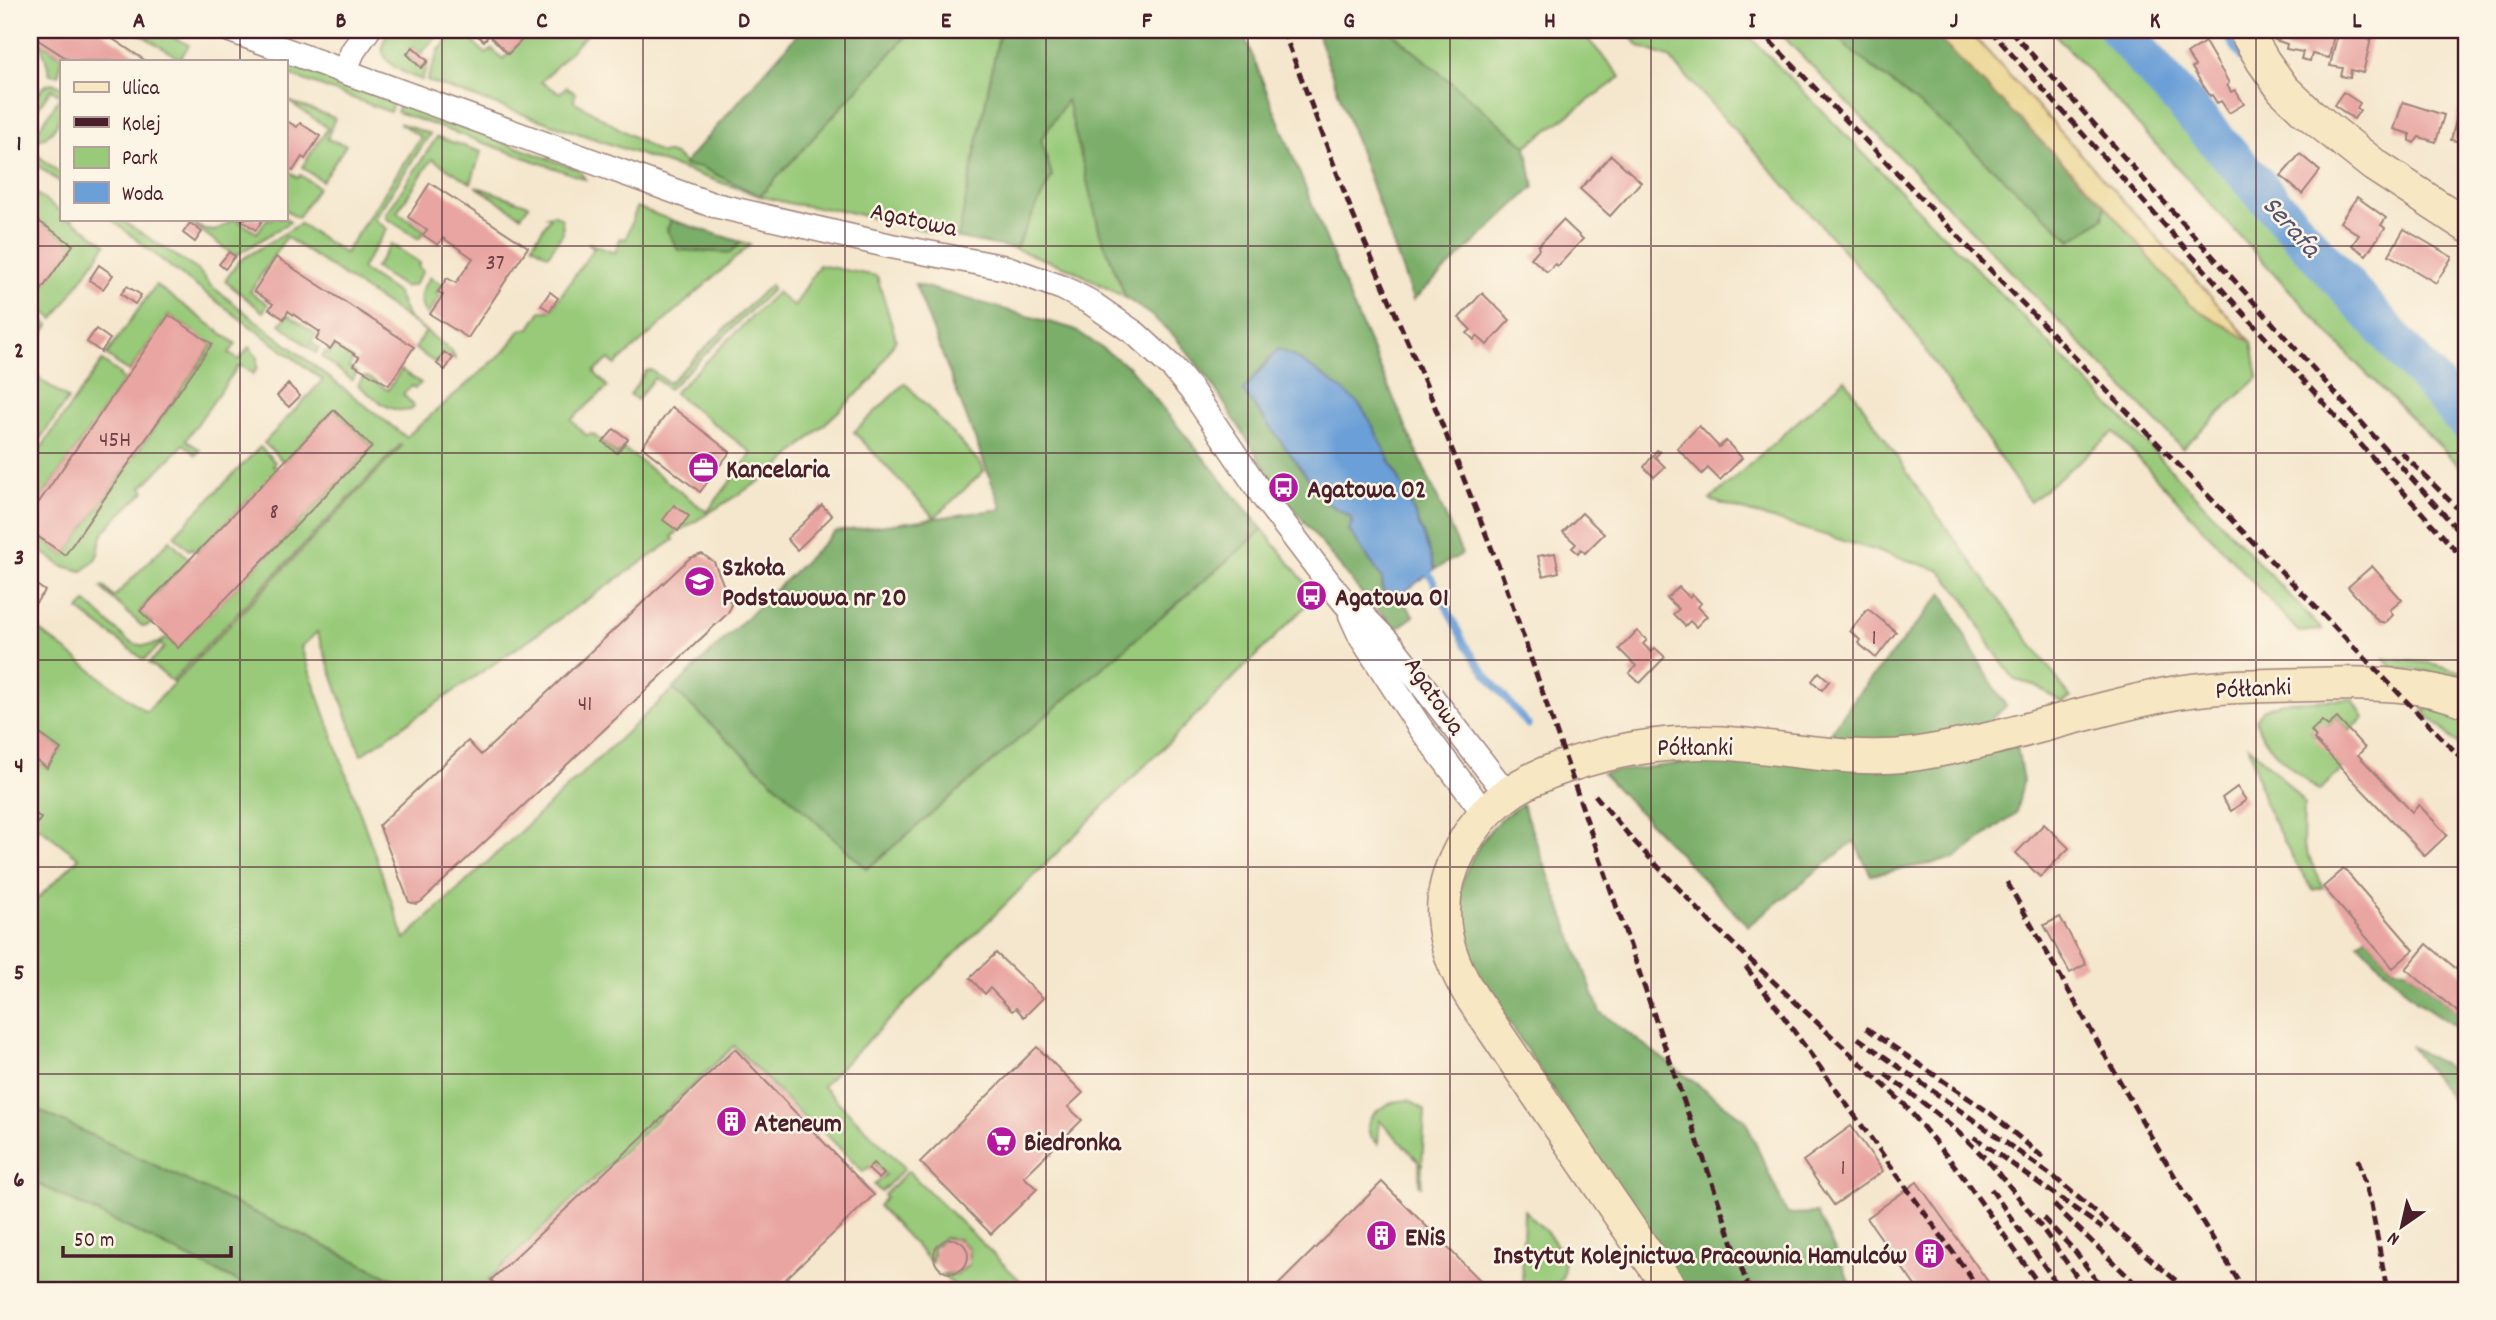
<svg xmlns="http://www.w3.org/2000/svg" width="2496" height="1320" viewBox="0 0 2496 1320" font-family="Dekko,sans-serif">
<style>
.green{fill:#98ca79;stroke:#717452;stroke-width:2}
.forest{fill:#7aae69;stroke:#62664a;stroke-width:2}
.sand{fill:#eeda9e;stroke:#9c7c64;stroke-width:2}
.water{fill:#6a9fd7;stroke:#5a5f81;stroke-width:2}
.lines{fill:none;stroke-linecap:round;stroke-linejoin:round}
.stream{stroke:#6a9fd7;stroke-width:7}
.river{stroke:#6a9fd7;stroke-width:40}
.building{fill:#e9a5a2}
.street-casing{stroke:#a0837c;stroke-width:27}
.secondary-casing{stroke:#a0837c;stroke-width:36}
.street{stroke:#fff;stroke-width:24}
.secondary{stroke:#f7e8c3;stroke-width:33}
.rail{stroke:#4a1f2b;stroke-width:5;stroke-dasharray:10 5;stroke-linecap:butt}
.grid{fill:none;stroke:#4a1f2b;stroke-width:2;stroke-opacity:0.55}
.labels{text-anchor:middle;stroke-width:5;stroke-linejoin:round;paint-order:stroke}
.number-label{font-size:23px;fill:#724049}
.street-label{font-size:26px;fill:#4a1f2b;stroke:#fcf5e5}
.poi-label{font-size:26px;font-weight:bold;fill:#4a1f2b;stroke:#fcf5e5;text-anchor:start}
.water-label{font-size:28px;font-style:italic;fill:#575270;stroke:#fcf5e5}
.neatline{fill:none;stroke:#4a1f2b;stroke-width:2.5}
.grid-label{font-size:23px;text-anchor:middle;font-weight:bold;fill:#4a1f2b}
</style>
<rect width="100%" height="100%" fill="#fcf5e5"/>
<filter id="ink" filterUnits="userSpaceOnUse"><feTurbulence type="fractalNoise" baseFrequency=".0143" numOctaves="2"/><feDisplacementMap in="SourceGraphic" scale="14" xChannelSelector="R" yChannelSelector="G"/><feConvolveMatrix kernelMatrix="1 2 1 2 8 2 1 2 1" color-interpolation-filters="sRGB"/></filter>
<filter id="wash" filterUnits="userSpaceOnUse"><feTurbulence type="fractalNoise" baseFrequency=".00686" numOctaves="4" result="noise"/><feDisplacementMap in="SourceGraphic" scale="28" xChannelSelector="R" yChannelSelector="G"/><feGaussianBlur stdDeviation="1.57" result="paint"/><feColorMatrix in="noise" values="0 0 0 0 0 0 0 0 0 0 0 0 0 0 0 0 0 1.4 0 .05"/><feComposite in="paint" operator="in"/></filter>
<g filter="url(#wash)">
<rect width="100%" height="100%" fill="#f5e7ce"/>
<g class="green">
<path d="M134,30H157L189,45L180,59Z"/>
<path d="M391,30H430L437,37L420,54L413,47L407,54L421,68L428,62L422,80C400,72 367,58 391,30Z"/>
<path d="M439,30H460L486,54L492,49L503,59L527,34L524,30H586L589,32L541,82L560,93L566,87L575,93L574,101L660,153C672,152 680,156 685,166L701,167L760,196L912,30H1000L958,238L844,211L792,204L760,196L427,81L439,50L448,40Z"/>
<path d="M1389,30H1580L1621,77L1526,146Z"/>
<path d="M1624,30H1743L2126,422L2322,630L2299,632L2114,432L2030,502L1900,313L1669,57L1640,47Z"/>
<path d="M1777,30H1832L1848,48L1951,130L2071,240L2103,218L2105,205L2189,304L2252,342L2258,378L2182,448Z"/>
<path d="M2051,30H2129L2220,137L2466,398V472L2358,365Z"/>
<path d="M40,42L65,59L61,61L59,75L50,74L42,47L38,44Z"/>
<path d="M294,65L393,102L390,112L285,73V67Z"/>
<path d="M52,83L61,87C61,95 63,104 61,112C59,125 44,146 30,138V125L38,130L61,96L51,89L32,117L30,115C30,104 40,85 52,83Z"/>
<path d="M1067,99L1100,233L1126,298L1071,269L1015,249L1052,176L1041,140Z"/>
<path d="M288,101L335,118L327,139L346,145L322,181L302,167L328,128Z"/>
<path d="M400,104L579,170L585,179L397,112Z"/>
<path d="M399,123L430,134L374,219L387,229L361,269L397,293L408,318L452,351L455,359L444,353L437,364L415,349L426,331L286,237L250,292L268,304L263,312L225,281L239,261L300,224L345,253L421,137Z"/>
<path d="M437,137L481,152L471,183L432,159L397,212L425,231L419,239L386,218V214Z"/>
<path d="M30,149L61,174V183L30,160Z"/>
<path d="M290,172L298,178L300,175L318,187L298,218L285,210V179Z"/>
<path d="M475,186L529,205L521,216Z"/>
<path d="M30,189L61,212V219H71L106,244L54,319L32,303L72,245L30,215Z"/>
<path d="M637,207L671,220L667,230L730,253L741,242L750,245L615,365L609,359L594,372L608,387L571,420L586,435L593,434L617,455L623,448L707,512L752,453L674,393L777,292L794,307L819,265L877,276L896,339L873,379L771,474L672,536L674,540L361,755L317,632L301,647L405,939L673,689L867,869L1263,530L1316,596L822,1086L905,1168L881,1192L874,1185L885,1175L874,1163L863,1172L821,1129L818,1132L734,1046L488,1280L497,1290H417L30,1106V906L79,858L39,827L36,830L30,824V797L35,789L30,784V755L47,768L61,749L30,727V623L146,712L402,446L400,445L172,681L149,663L164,648L161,644L144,660L79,610L86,602L127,640C140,648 157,647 167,637L178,647L372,447L334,410L284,462L264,443L323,380L173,269L111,219H120L199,271L210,285L406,437L506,350L520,330L530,328L541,311H550L594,248L588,243L615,253L620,238L626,239Z"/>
<path d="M554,214L562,219L563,233L548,255L532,245L550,218L547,216Z"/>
<path d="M285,218L290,222L235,256L187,220L205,230L215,231L235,219L257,233L267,219Z"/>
<path d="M391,244L420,263L418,267L423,271L414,285L404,287L375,268Z"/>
<path d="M430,277L442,284L436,293L440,296L427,315C416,301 420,290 430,277Z"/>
<path d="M156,285L236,344L229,353L239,360L249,347L257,357V369L253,374L239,365L186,440L200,450L196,455L184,444L142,487L145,491C133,503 113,519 104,532C95,548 106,555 82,571L62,566L30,543V531L65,555L212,345L169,315L129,372L106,355Z"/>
<path d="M770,285L773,289L669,389L654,378L637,400L630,395L646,371L651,370L669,383Z"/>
<path d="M32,312L49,325L30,353V314Z"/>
<path d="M288,315L316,334L311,342L319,348L316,353L280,324Z"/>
<path d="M334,347L353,359L349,367L357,373L352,380L322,357L325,352L329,354Z"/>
<path d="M102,361L120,374L119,376L124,380L39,502L30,495V461H32Z"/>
<path d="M401,370L421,383L415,388L412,386L403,394L414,406L411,410C388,414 375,398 358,385L363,377H368L388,390Z"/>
<path d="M30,372L68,399L30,453Z"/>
<path d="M1845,379L1919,490L2071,698L2062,702L2034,685L2015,680L1993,650L1963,596L1939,570L1710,500Z"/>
<path d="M905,383L981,464L984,471L936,516H933L854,432Z"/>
<path d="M260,447L275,462L273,465L278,469L197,552L192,548L189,550L174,535Z"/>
<path d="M170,540L190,560L140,610L152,623L147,626H142L101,588L103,586L114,597Z"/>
<path d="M2384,659L2430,663L2466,673V684L2425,671L2393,668Z"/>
<path d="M2353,699L2364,718L2349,731L2337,718L2328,726L2311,731L2343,769L2319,791C2297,772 2263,749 2256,720L2262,710L2282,702Z"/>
<path d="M2435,708L2449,709L2466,724V753L2423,710Z"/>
<path d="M2249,746L2285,781L2304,803L2303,844L2323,887L2313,890L2295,862L2265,805Z"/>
<path d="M1409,1100L1425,1110L1421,1186L1419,1185V1161L1379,1120L1378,1144C1351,1121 1385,1100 1409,1100Z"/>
<path d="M908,1171L1030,1290H958L943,1274H958L969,1264V1249L959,1239L944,1238L933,1248L932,1263L878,1206L886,1197L884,1195Z"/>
<path d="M30,1180L255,1290H30Z"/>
<path d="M1524,1210C1535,1222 1554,1236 1560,1252C1573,1284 1550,1295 1522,1289Z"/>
</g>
<g class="forest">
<path d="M801,30H912L760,196L701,167L685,166L684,164Z"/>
<path d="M1000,30H1242L1353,306L1462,554L1435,569L1423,533L1393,466L1312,370L1292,355L1269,358L1243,391L1327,503L1350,516L1352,523L1349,530L1383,578L1382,589L1395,598L1399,596L1414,616L1396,629L1358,589L1287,500L1292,495L1280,479L1274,482L1209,379L1175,337L1152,316L1126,298L1100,233L1067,100L1041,140L1052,176L1015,249L958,238Z"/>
<path d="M1316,30H1389L1526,146L1534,187L1413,300Z"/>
<path d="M1832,30H1930L2105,205L2103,218L2071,240L1951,130L1848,48Z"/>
<path d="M671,220L741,242L730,253L678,250L667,230Z"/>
<path d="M915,284L1074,329L1129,367L1263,530L867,869L673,689L835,532L1002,509Z"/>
<path d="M1943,593L1972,650L2006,706L1983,726L1903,744L1830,741L1833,729L1857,695Z"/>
<path d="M2017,746L2023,782L2016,813L1954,859L1871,875L1854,841L1748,926L1602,773L1719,759Z"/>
<path d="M1522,804L1600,1012L1745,1120L1787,1214L1817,1213L1854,1290H1684L1466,957C1464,948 1461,939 1459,930C1452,892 1472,846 1500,820C1507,814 1515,809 1522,804Z"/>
<path d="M2366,936L2393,968L2406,969L2466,1019V1034L2418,1002L2358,943Z"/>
<path d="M2410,1046L2466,1077V1119Z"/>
<path d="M30,1106L417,1290H255L30,1180Z"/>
</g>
<path class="sand" d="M1930,30H1968L2252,342L2189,304L2105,205Z"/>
<path class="water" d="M1278,349C1298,357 1348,391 1361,407C1370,418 1376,433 1382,445C1403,485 1421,526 1435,569L1399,596L1389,598L1384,595L1382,578L1349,530L1352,523L1350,516L1327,503L1243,391Z"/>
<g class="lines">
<g class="stream">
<path d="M2228,38L2271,102L2291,119"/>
<path d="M1430,575L1466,646L1488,677L1528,725"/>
</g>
<path class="river" d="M2119,30L2466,421"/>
</g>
<g id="blocks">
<g class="building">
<path d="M30,30H99L146,61H67L69,60L38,40L30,53Z"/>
<path d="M471,30H524L528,34L508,54L489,35L484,41Z"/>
<path d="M2275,30H2335L2329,58L2312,54L2310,61L2301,59L2303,52L2286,49L2287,44L2275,40Z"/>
<path d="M2338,31L2371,39L2363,73L2351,70L2350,78L2341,76L2343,68L2330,66Z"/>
<path d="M2205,42L2229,83L2227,85L2231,92L2235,90L2244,104L2229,113L2221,101L2217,103L2212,95L2210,96L2192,68L2195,66L2187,54Z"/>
<path d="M413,47L428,61L421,68L407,54Z"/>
<path d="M2465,86H2466V143L2451,140Z"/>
<path d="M2343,92L2360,103L2357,108L2360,110L2354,119L2334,105Z"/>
<path d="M2403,102L2444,115L2436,142L2419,137L2414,143L2410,141V134L2394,129Z"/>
<path d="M285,120L297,127L300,123L320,136L305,159L302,157L293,171L289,168L285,173Z"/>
<path d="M2300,154L2320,171L2302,194L2281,176Z"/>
<path d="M1611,155L1641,182L1610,216L1580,189Z"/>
<path d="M430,183L528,247L468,338L430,314L443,295L438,292L447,278L456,283L473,258L443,238L438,245L423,235L427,230L408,217Z"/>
<path d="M2357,197L2386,218L2381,225L2385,228L2366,255L2352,245L2359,235L2340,222Z"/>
<path d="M30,215L73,245L30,306Z"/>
<path d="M240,219H263L256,230Z"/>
<path d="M1563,220L1583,239L1558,266L1555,264L1547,272L1531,258L1539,249L1538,246Z"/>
<path d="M190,223L202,232L195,242L183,233Z"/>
<path d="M2404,229L2452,257L2436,283L2389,255Z"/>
<path d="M229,252L235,256L225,269L219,264Z"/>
<path d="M276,257L414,347L389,385L354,365L359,357L335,342L330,349L316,340L320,332L288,311L284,319L269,309L273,304L254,291Z"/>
<path d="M99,265L113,275L103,289L89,280Z"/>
<path d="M127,286L141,295L135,304L121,294Z"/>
<path d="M550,292L558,298L550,311L541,305Z"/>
<path d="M1482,293L1510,320L1487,345L1477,336L1474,340L1467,333L1471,330L1459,318Z"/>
<path d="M169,315L212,344L65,555L30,531V495L39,502Z"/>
<path d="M96,329L110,339L101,352L87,342Z"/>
<path d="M444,352L453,358L445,370L437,364Z"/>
<path d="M288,384L300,396L289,407L277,396Z"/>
<path d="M672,407L730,452L700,492L642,447Z"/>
<path d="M334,410L372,447L178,648L140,611Z"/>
<path d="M1699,426L1719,447L1726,441L1742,458L1720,480L1708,468L1702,474L1677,448Z"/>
<path d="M614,429L628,439L617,453L603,442Z"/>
<path d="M1657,450L1660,452L1655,457L1665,467L1654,477L1644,467Z"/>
<path d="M674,505L689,516L678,531L663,520Z"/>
<path d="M822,505L832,516L797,550L787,539Z"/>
<path d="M1582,513L1604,534L1585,553L1581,549L1578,553L1572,548L1576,544L1563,532Z"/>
<path d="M1555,553L1559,572L1543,576L1538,556Z"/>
<path d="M702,554L714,562L731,603V607L727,614L421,902L416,904L409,902L379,825L468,741L481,755L690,558Z"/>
<path d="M2372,566L2402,600L2390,610L2393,615L2385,623L2378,621L2348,587Z"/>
<path d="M31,581L45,591L34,605L30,601Z"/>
<path d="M1679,587L1689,597L1692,594L1701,603L1698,607L1707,616L1696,627L1690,621L1685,626L1673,614L1679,609L1667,598Z"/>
<path d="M1868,609L1896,632L1876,658L1858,643L1860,640L1850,631Z"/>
<path d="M1637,631L1647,640L1643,644L1651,652L1655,648L1665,657L1640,683L1629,673L1636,666L1619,649Z"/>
<path d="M1819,672L1829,681L1822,690L1812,681Z"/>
<path d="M2337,718L2365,748L2358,755L2412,812L2419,805L2447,835L2425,856L2314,739L2316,737L2311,731L2322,721L2328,726Z"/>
<path d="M30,727L61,749L47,768L30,755Z"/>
<path d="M2237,787L2246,800L2231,811L2222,798Z"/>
<path d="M32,811L41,818L37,824L30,819Z"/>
<path d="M2044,824L2069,848L2040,877L2016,853Z"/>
<path d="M2344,869L2414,950L2393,968L2323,887Z"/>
<path d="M2060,917L2086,964L2070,973L2044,925Z"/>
<path d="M2427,944L2466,977V1019L2406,969Z"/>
<path d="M996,953L1043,998L1024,1017L1016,1008L1012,1011L990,988L985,994L970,978Z"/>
<path d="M1037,1047L1083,1093L1068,1107L1082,1120L1024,1177L1037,1189L991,1234L920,1162Z"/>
<path d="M735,1049L874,1195L774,1290H501L491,1280Z"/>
<path d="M1851,1126L1883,1171L1834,1205L1803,1161Z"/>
<path d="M873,1163L884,1174L879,1179L868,1169Z"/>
<path d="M1382,1182L1490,1290H1273Z"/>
<path d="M1917,1182L1994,1290H1918L1867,1218Z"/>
<circle cx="951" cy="1256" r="17"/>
</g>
</g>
</g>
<g filter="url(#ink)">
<use href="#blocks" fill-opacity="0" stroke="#a0837c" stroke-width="2"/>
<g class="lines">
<defs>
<g id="street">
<path d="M230,30L710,204L891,246L1007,268L1063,288L1090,302L1136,334L1174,369L1192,391L1265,499L1329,583L1346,604L1362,615L1392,646L1506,793"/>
<path d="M345,70L353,51L368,30"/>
<path d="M1351,615L1361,637L1419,726L1485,814"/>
</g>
<g id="secondary">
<path d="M2245,30L2263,61L2283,89L2306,111L2374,165L2466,225"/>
<path d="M1671,1290L1473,999C1442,950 1432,903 1460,850C1483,805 1519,781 1566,766C1617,749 1668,740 1722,743C1786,747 1851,763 1916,754C2000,741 2081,712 2164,695C2218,684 2274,686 2328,684C2375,683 2423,683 2466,701"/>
</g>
</defs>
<use href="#street" class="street-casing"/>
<use href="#secondary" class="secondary-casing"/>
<use href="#street" class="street"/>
<use href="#secondary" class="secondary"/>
<g class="rail">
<path d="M1283,30L1353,215L1427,387L1501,572L1749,1290"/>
<path d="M1759,30L2466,763"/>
<path d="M1990,30L2466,562"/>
<path d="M2010,30L2466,539"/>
<path d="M2401,452L2466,517"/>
<path d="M1595,795L1632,839L1711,923L1905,1105L1958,1170L2043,1290"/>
<path d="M2007,882L2157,1147L2244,1290"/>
<path d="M1746,967L1778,1009L1980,1290"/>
<path d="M1866,1028L1990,1113L2045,1159"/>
<path d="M1858,1038L2054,1177L2187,1290"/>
<path d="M1885,1074C1921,1100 1957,1129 1988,1161C2024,1201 2055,1246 2086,1290"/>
<path d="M1974,1137L2102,1228"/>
<path d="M2358,1159L2371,1204L2387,1290"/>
<path d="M1991,1189L2061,1290"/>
<path d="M2054,1205L2142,1290"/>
<path d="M2043,1218L2074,1250L2104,1290"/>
</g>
</g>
</g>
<path class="grid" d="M240,30V61M442,30V1290M643,30V1290M845,30V1290M1046,30V1290M1248,30V1290M1450,30V1290M1651,30V1290M1853,30V1290M2054,30V1290M2256,30V1290M240,219V1290M30,246H2466M30,453H2466M30,660H2466M30,867H2466M30,1074H2466"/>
<defs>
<symbol id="office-disc" viewBox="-11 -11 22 22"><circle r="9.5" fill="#b5179e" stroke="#fcf5e5"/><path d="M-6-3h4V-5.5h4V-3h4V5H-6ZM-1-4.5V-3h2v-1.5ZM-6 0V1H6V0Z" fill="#fff"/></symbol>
<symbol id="bus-disc" viewBox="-11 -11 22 22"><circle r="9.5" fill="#b5179e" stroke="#fcf5e5"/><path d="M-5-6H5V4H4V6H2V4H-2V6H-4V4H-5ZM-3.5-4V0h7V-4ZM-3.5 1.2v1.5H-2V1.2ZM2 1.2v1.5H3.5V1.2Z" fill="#fff"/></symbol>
<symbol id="school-disc" viewBox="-11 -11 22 22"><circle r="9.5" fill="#b5179e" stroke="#fcf5e5"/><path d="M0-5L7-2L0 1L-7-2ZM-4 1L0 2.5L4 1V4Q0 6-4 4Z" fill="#fff"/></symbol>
<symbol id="building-disc" viewBox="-11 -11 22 22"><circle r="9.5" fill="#b5179e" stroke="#fcf5e5"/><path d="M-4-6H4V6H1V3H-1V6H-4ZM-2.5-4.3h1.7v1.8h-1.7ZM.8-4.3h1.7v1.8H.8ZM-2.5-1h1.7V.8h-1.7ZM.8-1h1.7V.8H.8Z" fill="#fff"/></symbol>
<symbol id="supermarket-disc" viewBox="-11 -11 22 22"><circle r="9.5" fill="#b5179e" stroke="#fcf5e5"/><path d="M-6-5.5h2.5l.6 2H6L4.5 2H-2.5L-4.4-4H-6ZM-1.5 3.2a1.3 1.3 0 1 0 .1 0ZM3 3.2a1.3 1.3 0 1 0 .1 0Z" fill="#fff"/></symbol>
</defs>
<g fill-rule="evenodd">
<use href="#office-disc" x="686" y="450" width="35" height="35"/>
<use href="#bus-disc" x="1266" y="470" width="35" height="35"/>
<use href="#school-disc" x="682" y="564" width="35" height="35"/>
<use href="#bus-disc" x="1294" y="578" width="35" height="35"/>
<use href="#building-disc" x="714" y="1104" width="35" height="35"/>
<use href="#supermarket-disc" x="984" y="1124" width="35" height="35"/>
<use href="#building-disc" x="1364" y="1218" width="35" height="35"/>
<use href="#building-disc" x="1912" y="1236" width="35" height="35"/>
</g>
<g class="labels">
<g class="number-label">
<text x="495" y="269">37</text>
<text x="115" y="446">45H</text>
<text x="274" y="518">8</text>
<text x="1874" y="644">1</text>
<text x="585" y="710">41</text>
<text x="1843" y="1174">1</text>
</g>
<g class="street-label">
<text transform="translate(914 218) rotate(12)" y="9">Agatowa</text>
<text transform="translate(2253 687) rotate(-3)" y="9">Półłanki</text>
<text transform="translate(1436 695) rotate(56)" y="9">Agatowa</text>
<text x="1695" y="755">Półłanki</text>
</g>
<g class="poi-label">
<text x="726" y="477">Kancelaria</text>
<text x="1307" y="497">Agatowa 02</text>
<text x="722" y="575">Szkoła<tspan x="722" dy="30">Podstawowa nr 20</tspan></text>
<text x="1335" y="605">Agatowa 01</text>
<text x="754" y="1131">Ateneum</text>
<text x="1024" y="1150">Biedronka</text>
<text x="1405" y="1245">ENiS</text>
<text x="1907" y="1263" text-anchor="end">Instytut Kolejnictwa Pracownia Hamulców</text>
</g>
<g class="water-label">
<text transform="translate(2293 225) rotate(48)" y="10">Serafa</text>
</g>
</g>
<rect width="2496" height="1320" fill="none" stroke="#fcf5e5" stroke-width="77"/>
<rect x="60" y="60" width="228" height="161" fill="#fcf5e5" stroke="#b59f9b" stroke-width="2"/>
<rect x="74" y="82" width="35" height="10" fill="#f7e8c3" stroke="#b59f9b" stroke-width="2"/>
<text x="122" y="94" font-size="21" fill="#4a1f2b">Ulica</text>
<rect x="74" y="117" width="35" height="10" fill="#4a1f2b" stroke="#b59f9b" stroke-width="2"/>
<text x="122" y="130" font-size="21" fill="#4a1f2b">Kolej</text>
<rect x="74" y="147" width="35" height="21" fill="#98ca79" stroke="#b59f9b" stroke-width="2"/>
<text x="122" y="164" font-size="21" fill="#4a1f2b">Park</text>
<rect x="74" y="182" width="35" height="21" fill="#6a9fd7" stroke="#b59f9b" stroke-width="2"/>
<text x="122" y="200" font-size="21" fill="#4a1f2b">Woda</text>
<g transform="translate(2402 1226) rotate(214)" stroke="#fcf5e5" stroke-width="5" paint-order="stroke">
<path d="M0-5L12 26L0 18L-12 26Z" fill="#4a1f2b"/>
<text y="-10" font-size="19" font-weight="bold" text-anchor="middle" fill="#4a1f2b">N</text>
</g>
<path d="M63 1246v10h168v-10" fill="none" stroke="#4a1f2b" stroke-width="3.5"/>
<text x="74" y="1246" font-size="21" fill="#4a1f2b" stroke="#fcf5e5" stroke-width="5" paint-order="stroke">50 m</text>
<rect x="38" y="38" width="2420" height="1244" class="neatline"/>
<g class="grid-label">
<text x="139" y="27">A</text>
<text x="341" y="27">B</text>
<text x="542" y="27">C</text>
<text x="744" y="27">D</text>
<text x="946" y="27">E</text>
<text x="1147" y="27">F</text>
<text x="1349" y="27">G</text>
<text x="1550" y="27">H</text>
<text x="1752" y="27">I</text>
<text x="1954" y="27">J</text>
<text x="2155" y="27">K</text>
<text x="2357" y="27">L</text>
<text x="19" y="150">1</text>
<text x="19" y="357">2</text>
<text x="19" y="564">3</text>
<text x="19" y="772">4</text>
<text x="19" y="979">5</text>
<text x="19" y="1186">6</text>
</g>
</svg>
